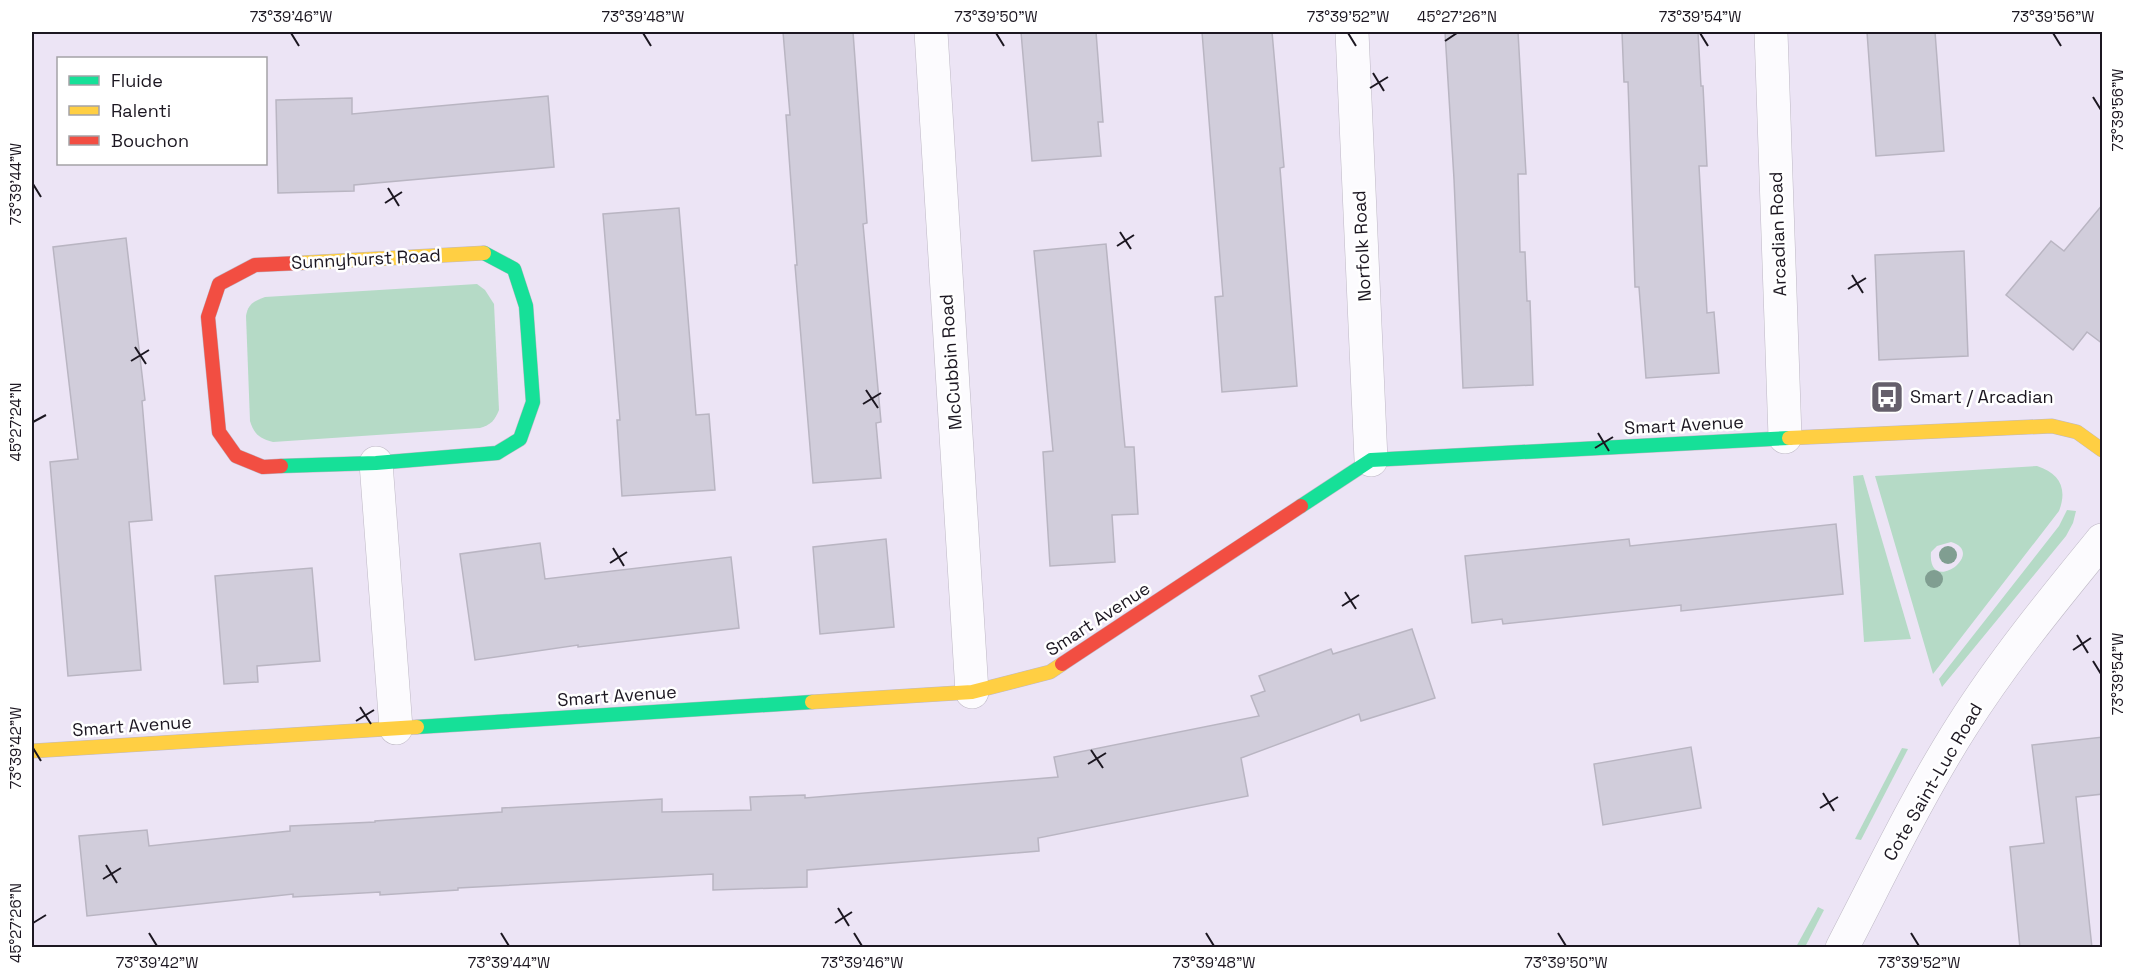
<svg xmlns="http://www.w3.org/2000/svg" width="2134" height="979" viewBox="0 0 2134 979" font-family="'Space Grotesk',sans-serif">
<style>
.green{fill:#b5dac6;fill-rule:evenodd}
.building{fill:#d1cddb;stroke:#b9b5c2;stroke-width:1.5}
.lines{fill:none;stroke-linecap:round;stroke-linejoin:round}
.street-casing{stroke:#beb8c5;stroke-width:34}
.fast-casing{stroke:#beb8c5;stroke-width:15}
.slow-casing{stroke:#beb8c5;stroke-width:15}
.jam-casing{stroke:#beb8c5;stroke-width:15}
.street{stroke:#fcfbfe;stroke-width:33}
.fast{stroke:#16e098;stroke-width:14}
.slow{stroke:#ffcf43;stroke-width:14}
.jam{stroke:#f24e42;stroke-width:14}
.tree{fill:#809e91}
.ticks{fill:none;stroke:#1c1721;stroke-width:2}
.labels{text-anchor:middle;stroke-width:5;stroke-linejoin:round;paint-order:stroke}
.street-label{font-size:18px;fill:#1c1721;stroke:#fff}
.poi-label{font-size:18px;fill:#1c1721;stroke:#fff;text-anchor:start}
.neatline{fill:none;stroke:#1c1721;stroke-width:2}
.ticks-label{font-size:15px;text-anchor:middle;fill:#1c1721}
</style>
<rect width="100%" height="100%" fill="#ece4f5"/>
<g class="green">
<path d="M477,284L485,290L494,304L499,410C495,420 491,425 480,428L273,442C259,438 254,434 250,421L246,316C248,304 254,301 265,297Z"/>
<path d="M2037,466C2059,473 2068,488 2059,511L1933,674L1875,476ZM1951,542C1988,553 1927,597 1931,552L1937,546Z"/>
<path d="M1863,475L1911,639L1864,642L1853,476Z"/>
<path d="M2067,510L2076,511L2073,523L2066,536L1942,687L1939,679L2059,526Z"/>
<path d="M1902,748L1908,749L1861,840L1855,839Z"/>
<path d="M1818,907L1824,910L1805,947H1796Z"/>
</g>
<g class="building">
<path d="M783,32H853L867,223L863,224L881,422L876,423L881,478L813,483L795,265H797L786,115H790Z"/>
<path d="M1021,32H1096L1103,122H1098L1101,156L1032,161Z"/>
<path d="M1202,32H1272L1284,167L1280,168L1297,386L1222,392L1215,297L1223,296Z"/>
<path d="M1445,32H1518L1526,174H1518L1520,252H1525L1527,301H1530L1533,385L1463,388L1454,179Z"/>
<path d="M1622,32H1698L1701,86H1703L1707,166H1699L1707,313L1714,312L1719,373L1646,378L1639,287H1635L1628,82H1624Z"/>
<path d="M1867,32H1935L1944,151L1876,156Z"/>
<path d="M548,96L554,167L354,185V191L278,193L276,100L352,98V114Z"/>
<path d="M2103,204V344L2087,332L2073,350L2006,295L2051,241L2064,251Z"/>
<path d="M679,208L696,415L709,414L715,490L622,496L617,420H620L603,214Z"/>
<path d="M126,238L145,400L142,401L152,520L129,522L141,670L68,676L50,462L78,459L53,247Z"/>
<path d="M1106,244L1125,447H1134L1138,514L1112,515L1115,562L1050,566L1043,452L1053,451L1034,251Z"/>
<path d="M1964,251L1968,356L1879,360L1875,255Z"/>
<path d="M1836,524L1843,594L1681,611V605L1503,624L1502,619L1472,623L1465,556L1629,539L1630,546Z"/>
<path d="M886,539L894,627L820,634L813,547Z"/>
<path d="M540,543L545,579L731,557L739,628L578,647V645L475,660L460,554Z"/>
<path d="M312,568L320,661L257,666L258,682L224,684L215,576Z"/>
<path d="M1412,629L1435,698L1361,721L1359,714L1241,758L1248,796L1038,838L1039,851L807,870V887L713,890V874L458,888V890L380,895V892L293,897V894L87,916L79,836L147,830L149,846L290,831V826L375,822V821L502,812V808L662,799V812L751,810L750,797L805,795V798L1058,777L1054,757L1259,716L1251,696L1265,691L1259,676L1331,649L1333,654Z"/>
<path d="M2103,737V794L2076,797L2092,948H2020L2010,847L2044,843L2032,745Z"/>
<path d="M1691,747L1701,808L1603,825L1594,764Z"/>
</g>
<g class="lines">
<defs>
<g id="street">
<path d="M931,32L972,692"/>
<path d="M1352,32L1371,460"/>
<path d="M1771,32L1785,437"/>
<path d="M376,463L396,728"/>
<path d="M1842,948C1881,873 1917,797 1962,726C2003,661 2053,600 2102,540"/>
</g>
<g id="fast">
<path d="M281,466L376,463L497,453L520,439L533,402L526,306L514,269L484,253"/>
<path d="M1301,506L1371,460L1789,438"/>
<path d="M417,727L812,702"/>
</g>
<g id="slow">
<path d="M300,263L484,253"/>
<path d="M1789,438L2052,426L2077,432L2102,450"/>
<path d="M812,702L972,692L1050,672L1062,664"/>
<path d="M32,751L417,727"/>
</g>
<g id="jam">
<path d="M281,466L263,467L236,456L219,432L208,317L219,284L255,265L300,263"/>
<path d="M1062,664L1301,506"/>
</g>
</defs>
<use href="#street" class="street-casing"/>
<use href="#fast" class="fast-casing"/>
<use href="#slow" class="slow-casing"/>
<use href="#jam" class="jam-casing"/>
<use href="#street" class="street"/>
<use href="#fast" class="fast"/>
<use href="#slow" class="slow"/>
<use href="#jam" class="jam"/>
</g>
<g class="tree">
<circle cx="1948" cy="555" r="9"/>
<circle cx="1934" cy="579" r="9"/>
</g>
<path class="ticks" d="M291,33L299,46M643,33L651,46M996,33L1004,46M1348,33L1356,46M1700,33L1708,46M2053,33L2061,46M1445,41L1457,33M1373,73L1384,91M1370,88L1388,77M2093,97L2101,110M33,184L41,197M388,188L399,206M385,203L402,192M1120,232L1131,249M1117,246L1134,235M1852,275L1863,293M1848,289L1866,278M135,347L146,364M131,361L149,350M866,390L878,408M863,404L881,393M33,422L46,415M1598,433L1609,451M1595,448L1613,437M613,548L624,566M610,563L627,552M1345,592L1356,609M1342,606L1359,595M2077,635L2088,653M2073,650L2091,638M2093,661L2101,674M360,707L371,724M356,721L374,710M33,748L41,761M1091,750L1103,768M1088,764L1106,753M1823,793L1834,811M1820,808L1838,797M106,865L117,883M103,879L121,868M838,908L849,926M33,923L46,915M835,923L852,912M149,933L157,946M501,933L509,946M854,933L862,946M1206,933L1214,946M1558,933L1566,946M1911,933L1919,946"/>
<defs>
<symbol id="bus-square" viewBox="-11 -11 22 22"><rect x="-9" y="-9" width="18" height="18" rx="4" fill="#655f6b" stroke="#fff"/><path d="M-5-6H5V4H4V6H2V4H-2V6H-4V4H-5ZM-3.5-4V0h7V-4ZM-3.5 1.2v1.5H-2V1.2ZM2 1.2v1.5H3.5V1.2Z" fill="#fff"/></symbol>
</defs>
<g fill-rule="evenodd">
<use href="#bus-square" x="1868" y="378" width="38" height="38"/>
</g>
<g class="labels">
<g class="street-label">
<text transform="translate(1778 234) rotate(-92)" y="6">Arcadian Road</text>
<text transform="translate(1362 246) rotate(-93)" y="6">Norfolk Road</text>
<text transform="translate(366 259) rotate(-3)" y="6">Sunnyhurst Road</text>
<text transform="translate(951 362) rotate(-94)" y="6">McCubbin Road</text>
<text transform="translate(1684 425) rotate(-3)" y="6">Smart Avenue</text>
<text transform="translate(1098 619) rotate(-33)" y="6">Smart Avenue</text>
<text transform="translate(617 696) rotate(-4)" y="6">Smart Avenue</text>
<text transform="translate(132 726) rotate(-4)" y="6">Smart Avenue</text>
<text transform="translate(1933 782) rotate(-60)" y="6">Cote Saint-Luc Road</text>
</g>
<g class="poi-label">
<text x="1910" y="403">Smart / Arcadian</text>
</g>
</g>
<rect width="2134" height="979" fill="none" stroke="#ffffff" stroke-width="66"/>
<rect x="57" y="57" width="210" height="108" fill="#ffffff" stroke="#a4a2a6" stroke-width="1.5"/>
<rect x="69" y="76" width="30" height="9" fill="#16e098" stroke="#a4a2a6" stroke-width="1.5"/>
<text x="111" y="87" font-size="18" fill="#1c1721">Fluide</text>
<rect x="69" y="106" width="30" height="9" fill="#ffcf43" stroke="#a4a2a6" stroke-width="1.5"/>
<text x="111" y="117" font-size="18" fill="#1c1721">Ralenti</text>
<rect x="69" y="136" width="30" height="9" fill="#f24e42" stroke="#a4a2a6" stroke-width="1.5"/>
<text x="111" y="147" font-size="18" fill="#1c1721">Bouchon</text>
<rect x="33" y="33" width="2068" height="913" class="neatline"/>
<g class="ticks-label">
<text x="291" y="22">73°39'46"W</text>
<text x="643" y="22">73°39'48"W</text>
<text x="996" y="22">73°39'50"W</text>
<text x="1348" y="22">73°39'52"W</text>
<text x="1457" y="22">45°27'26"N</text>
<text x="1700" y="22">73°39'54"W</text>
<text x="2053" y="22">73°39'56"W</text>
<text transform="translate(2118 110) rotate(-90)" y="5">73°39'56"W</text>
<text transform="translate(16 184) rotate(-90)" y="5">73°39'44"W</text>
<text transform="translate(16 422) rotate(-90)" y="5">45°27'24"N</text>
<text transform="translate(2118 674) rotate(-90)" y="5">73°39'54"W</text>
<text transform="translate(16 748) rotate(-90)" y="5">73°39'42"W</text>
<text transform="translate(16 923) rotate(-90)" y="5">45°27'26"N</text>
<text x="157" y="968">73°39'42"W</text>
<text x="509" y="968">73°39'44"W</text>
<text x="862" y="968">73°39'46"W</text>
<text x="1214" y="968">73°39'48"W</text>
<text x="1566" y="968">73°39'50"W</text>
<text x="1919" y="968">73°39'52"W</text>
</g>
</svg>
